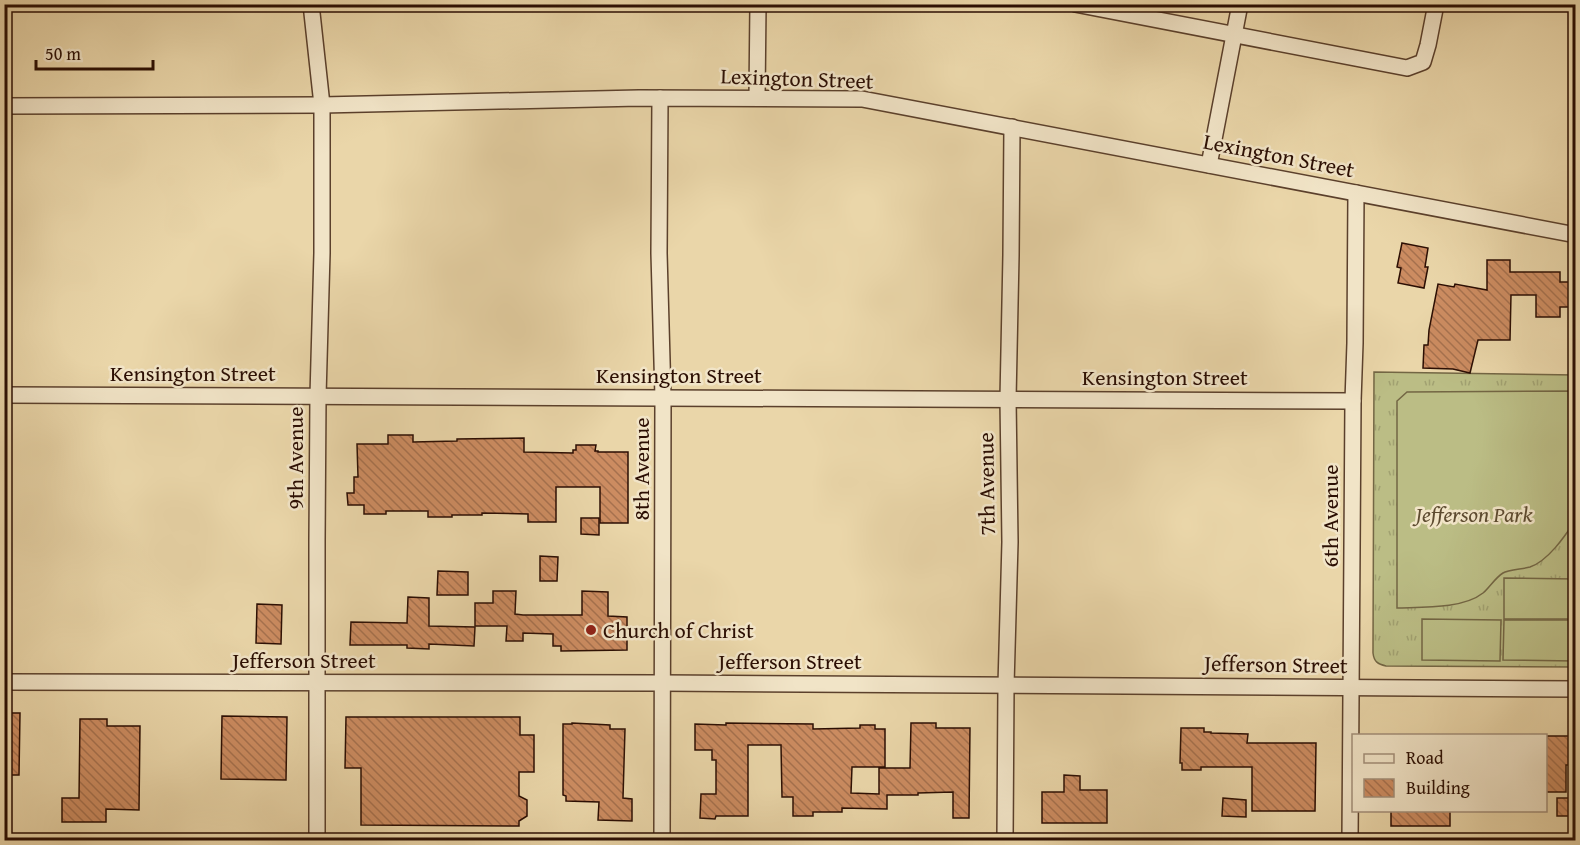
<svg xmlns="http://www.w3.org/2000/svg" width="1580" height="845" viewBox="0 0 1580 845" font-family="'Gentium Book Plus',serif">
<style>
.grass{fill:url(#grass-tufts);stroke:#736644;stroke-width:1.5}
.garden{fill:#bbbd85;stroke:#736644;stroke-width:1.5}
.building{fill:url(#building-back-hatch);stroke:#2b0e03;stroke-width:1.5}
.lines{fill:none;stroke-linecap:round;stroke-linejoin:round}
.street-casing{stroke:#5b402c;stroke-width:18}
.street{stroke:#f1e4c7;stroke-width:15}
.poi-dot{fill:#8f2418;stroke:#f1e4c7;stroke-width:2}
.labels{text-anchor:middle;stroke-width:5;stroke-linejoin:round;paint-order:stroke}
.street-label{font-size:22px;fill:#2b0e03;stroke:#f1e4c7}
.park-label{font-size:22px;font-style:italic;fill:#5d4b30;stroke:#f1e4c7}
.poi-label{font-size:22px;fill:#2b0e03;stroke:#f1e4c7;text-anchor:start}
</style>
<defs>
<pattern id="grass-tufts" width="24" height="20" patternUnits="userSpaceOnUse" patternTransform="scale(1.5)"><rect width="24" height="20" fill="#bbbd85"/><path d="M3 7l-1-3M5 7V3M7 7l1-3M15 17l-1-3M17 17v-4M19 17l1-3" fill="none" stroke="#a1a171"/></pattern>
<pattern id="building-back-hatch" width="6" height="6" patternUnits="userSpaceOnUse" patternTransform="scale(1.5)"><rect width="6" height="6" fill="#cc8c61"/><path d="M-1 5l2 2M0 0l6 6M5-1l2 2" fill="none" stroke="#a6714e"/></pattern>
</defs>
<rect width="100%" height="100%" fill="#ead6a9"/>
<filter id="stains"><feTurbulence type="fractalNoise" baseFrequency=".00333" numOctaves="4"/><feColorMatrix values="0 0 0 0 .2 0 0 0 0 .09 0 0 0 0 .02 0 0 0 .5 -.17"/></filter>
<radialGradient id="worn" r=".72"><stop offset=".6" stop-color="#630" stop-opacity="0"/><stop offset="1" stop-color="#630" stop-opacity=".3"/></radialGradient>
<path class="grass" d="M1374,372L1575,375V667L1386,666C1378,664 1374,662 1373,653Z"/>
<g class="garden">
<path d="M1575,391V521C1565,536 1548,561 1530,567C1523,569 1508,570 1503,573C1495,578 1490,587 1483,593C1463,609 1422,607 1397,608V401L1407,392Z"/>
<path d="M1504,578L1575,579V619H1504Z"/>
<path d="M1422,619L1501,620L1500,661L1422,660Z"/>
<path d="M1504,620H1575V661L1503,660Z"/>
</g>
<g class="building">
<path d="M1402,243L1428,248L1425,267H1428L1424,288L1398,283L1401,268L1397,267Z"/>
<path d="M1487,260H1510V272H1560V282H1575V307H1560V317H1536V295H1511L1510,340H1478L1470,373L1453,369L1423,368L1424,345H1428L1429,330L1438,284L1454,287L1455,284L1487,290Z"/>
<path d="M388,435H413V442L457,441V439L524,438V452L573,453V450H576V445H596L595,451H598V452H628V523H600V487H556V522H528V514L482,513V515H452V517H428V511H386V514H364V505H348L347,493H354V477H358L357,444H388Z"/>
<path d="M581,518H599V535L581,534Z"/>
<path d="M540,556L558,557L557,581H540Z"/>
<path d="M438,571L468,572V595H437Z"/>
<path d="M493,591H516L515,614L523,615H582V591L608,592V616L627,617V650L561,651V646H553V634L523,633V641H506L507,626H475V603H493Z"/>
<path d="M408,597L429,598V626L475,627L474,646L429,644V649L407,648V645H350L351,622L407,623Z"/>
<path d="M257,604L282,605L281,644L256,643Z"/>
<path d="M4,713H20L19,775H4Z"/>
<path d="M222,716L287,717L286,780L221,779Z"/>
<path d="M346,717H520V735H534V772H519V796L527,800V816L519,821V826L361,825V768H345Z"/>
<path d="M80,719H107V726H140L139,810L106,809V822H62V798H79Z"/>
<path d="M572,723L610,725V729H625L623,798L632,799V821L598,820L599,802L566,801V796L563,795V724H572Z"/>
<path d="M726,723L813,724V729L860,728V725H875V729H885V767H852L851,793L879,794V768H910L911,723H936V728H970L969,818H953V792L918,793V795H887V809L842,808V812H813V816H793V797H782L781,745H748V816H716L715,819L700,818L701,794H716V760H712V750H695V724L726,725Z"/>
<path d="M1181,728H1204V732H1211V733L1248,734L1247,743H1316L1315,811H1252V767H1201V770H1182V763H1180Z"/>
<path d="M1545,736H1575V765H1566V792H1545Z"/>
<path d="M1064,775L1080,776V790H1107V823H1042V792H1064Z"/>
<path d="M1223,798L1246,800V817L1222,816Z"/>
<rect x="1557" y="798" width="18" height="18"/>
<path d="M1391,810L1450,811V826H1391Z"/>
</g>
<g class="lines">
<defs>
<g id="street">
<path d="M311,4L322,105V253L318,396L317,541V840"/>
<path d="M1075,4L1407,68L1423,62L1428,45L1436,4"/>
<path d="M660,98L659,253L663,397L662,840"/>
<path d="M757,98L758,4"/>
<path d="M4,106L322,105L639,98L862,99L1576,235"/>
<path d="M1209,165L1240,4"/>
<path d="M4,395L1353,401"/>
<path d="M4,682L662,683L1576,689"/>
<path d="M1005,840L1006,685L1010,542L1008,399L1011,255L1012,127"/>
<path d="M1350,840L1353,401L1355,343L1356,193"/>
</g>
</defs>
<use href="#street" class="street-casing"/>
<use href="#street" class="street"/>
</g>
<circle class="poi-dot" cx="591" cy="630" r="6"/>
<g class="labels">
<g class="street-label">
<text transform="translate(797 78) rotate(2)" y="8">Lexington Street</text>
<text transform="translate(1279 155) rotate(11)" y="8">Lexington Street</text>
<text x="193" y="381">Kensington Street</text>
<text x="679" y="383">Kensington Street</text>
<text x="1165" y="385">Kensington Street</text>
<text transform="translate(295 458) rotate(-90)" y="8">9th Avenue</text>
<text transform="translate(641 469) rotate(-90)" y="8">8th Avenue</text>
<text transform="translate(986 484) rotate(-91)" y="8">7th Avenue</text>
<text transform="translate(1330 516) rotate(-90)" y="8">6th Avenue</text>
<text x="304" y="668">Jefferson Street</text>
<text x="790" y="669">Jefferson Street</text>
<text transform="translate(1276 664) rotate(1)" y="8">Jefferson Street</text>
</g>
<g class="park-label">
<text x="1474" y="522">Jefferson Park</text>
</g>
<g class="poi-label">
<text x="603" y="638">Church of Christ</text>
</g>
</g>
<rect width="1580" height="845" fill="none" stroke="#ead6a9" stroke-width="24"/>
<rect x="6" y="6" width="1568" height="833" fill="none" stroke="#2b0e03" stroke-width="3"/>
<rect x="12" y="12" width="1556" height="821" fill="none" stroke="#2b0e03" stroke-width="1.5"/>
<rect x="1352" y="734" width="195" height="78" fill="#f1e4c7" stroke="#a28e79" stroke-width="1.5"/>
<rect x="1364" y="754" width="30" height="9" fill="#f1e4c7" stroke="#a28e79" stroke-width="1.5"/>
<text x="1406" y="764" font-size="18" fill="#2b0e03">Road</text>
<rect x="1364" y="779" width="30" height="18" fill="url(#building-back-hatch)" stroke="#a28e79" stroke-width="1.5"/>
<text x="1406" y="794" font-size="18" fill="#2b0e03">Building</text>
<path d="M36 60v9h117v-9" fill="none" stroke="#2b0e03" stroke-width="3"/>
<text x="45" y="60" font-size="18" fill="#2b0e03" stroke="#f1e4c7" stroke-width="4.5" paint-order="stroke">50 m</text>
<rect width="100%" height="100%" filter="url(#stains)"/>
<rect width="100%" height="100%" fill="url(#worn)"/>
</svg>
